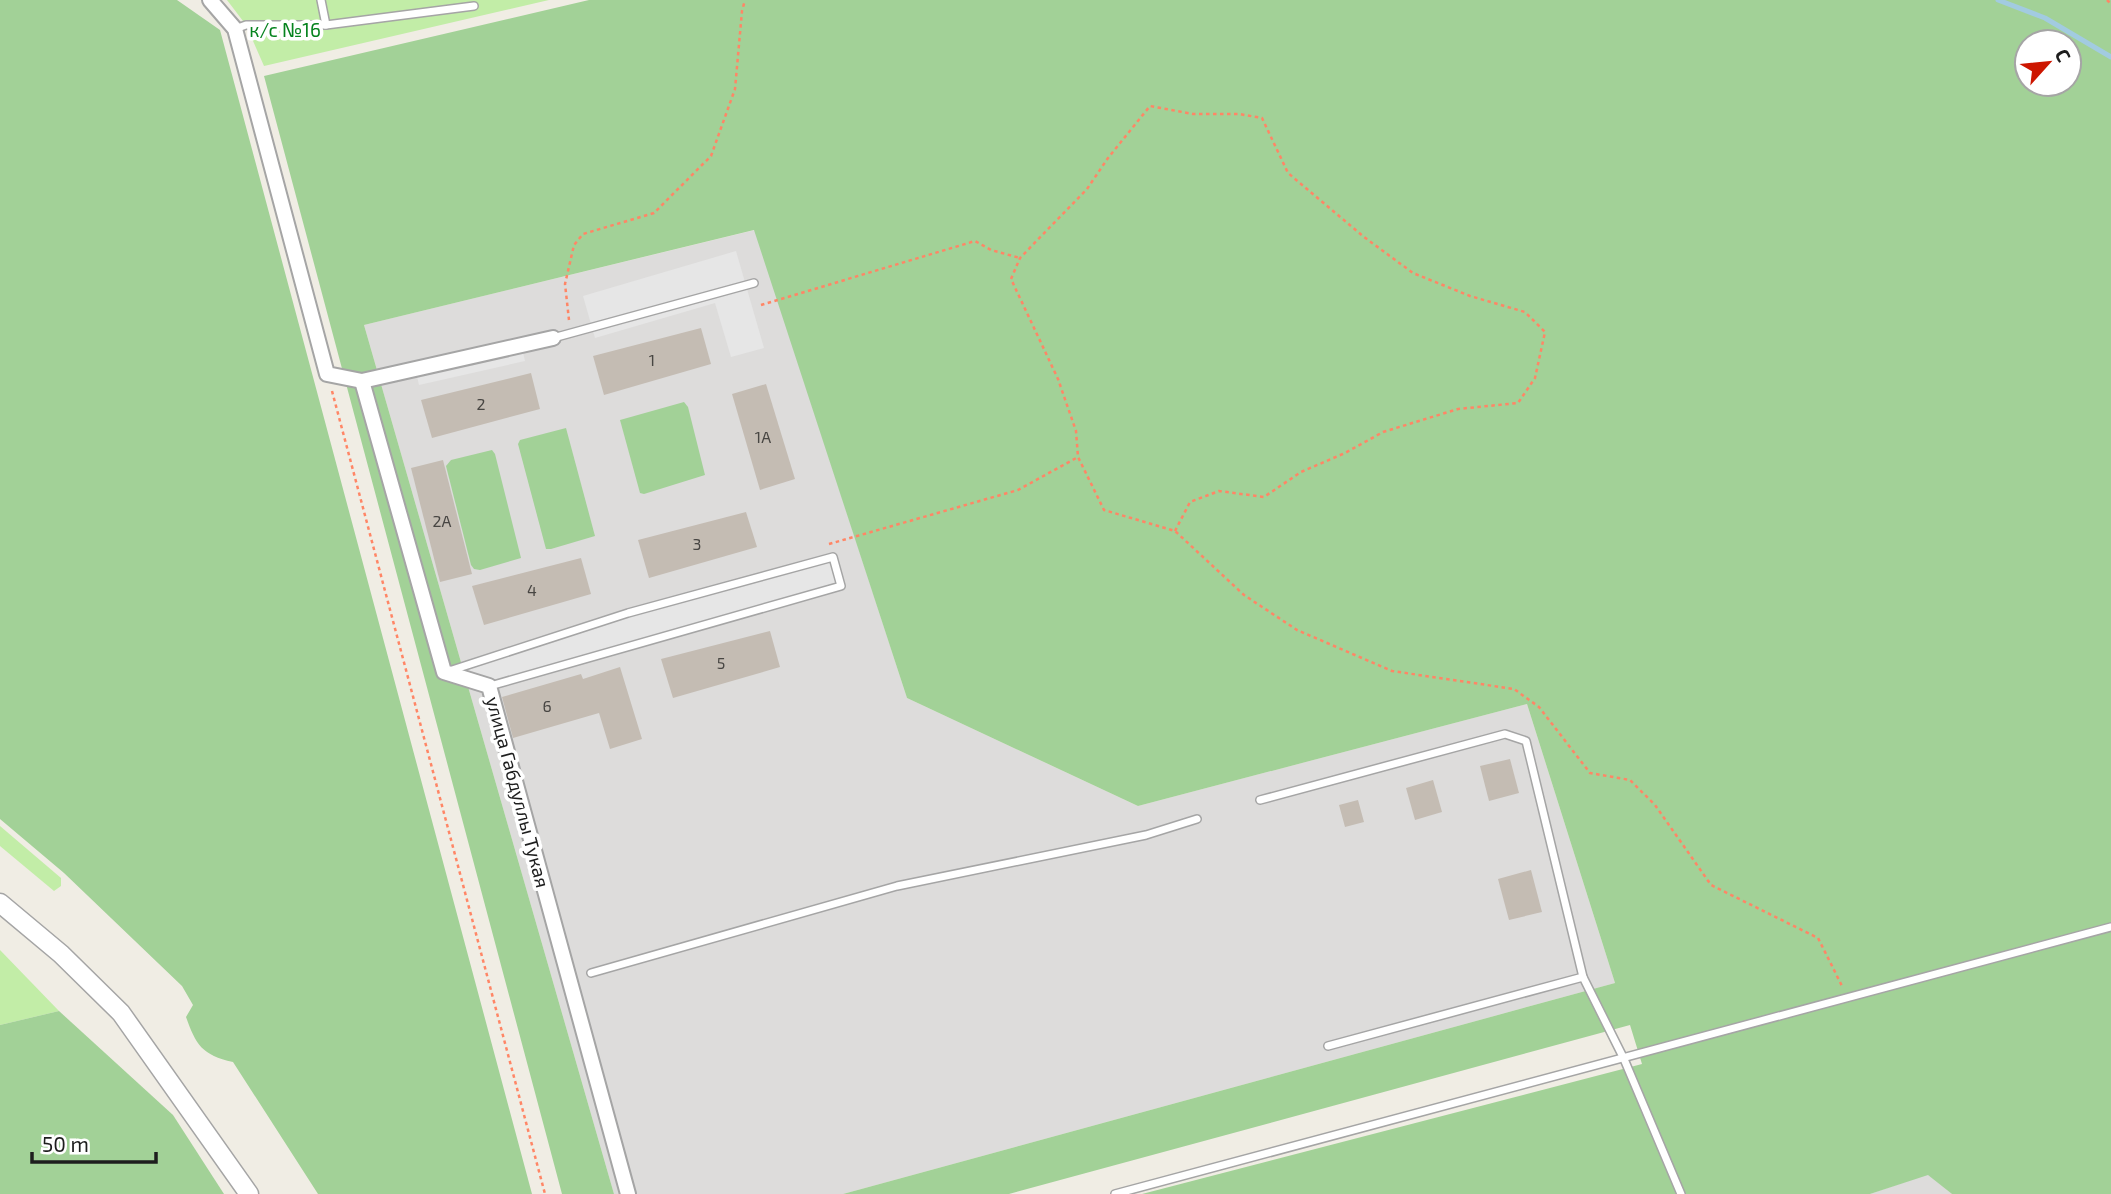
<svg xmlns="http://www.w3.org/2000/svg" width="2111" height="1194" viewBox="0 0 2111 1194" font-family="'Exo 2',sans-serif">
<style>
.residential{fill:#dddcdb}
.grass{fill:#c2eda7}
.forest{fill:#a2d197;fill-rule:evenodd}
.parking{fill:#e6e6e6}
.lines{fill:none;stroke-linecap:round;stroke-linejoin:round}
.stream{stroke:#a2cbe0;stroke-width:5}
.building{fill:#c4bcb3}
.service-casing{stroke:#a5a5a5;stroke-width:10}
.minor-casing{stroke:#a5a5a5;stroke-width:18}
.tertiary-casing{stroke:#a5a5a5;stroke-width:21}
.path{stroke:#ff8666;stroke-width:2.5;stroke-dasharray:3.5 3.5;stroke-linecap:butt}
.service{stroke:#fff;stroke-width:7}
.minor{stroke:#fff;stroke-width:14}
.tertiary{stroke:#fff;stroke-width:18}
.labels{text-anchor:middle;stroke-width:7;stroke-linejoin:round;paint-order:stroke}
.number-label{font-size:16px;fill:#484643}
.park-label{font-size:19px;fill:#06831e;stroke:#fff}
.street-label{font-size:19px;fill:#1e1e1e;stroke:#fff}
</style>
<rect width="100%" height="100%" fill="#f0ede4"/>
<g class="residential">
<path d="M755,230L907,698L1138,806L1527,704L1615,983L843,1194H614L364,325Z"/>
<path d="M1928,1174L1952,1194H1870Z"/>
</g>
<g class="grass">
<path d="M227,0H549L264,66L246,25Z"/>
<path d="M0,826L61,878V886L54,891L0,846Z"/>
<path d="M0,950L59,1011L0,1025Z"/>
</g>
<g class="forest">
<path d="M0,0H177L220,30L532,1194H318L233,1062C202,1055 196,1045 186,1017L193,1005L182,986L64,873L0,819Z"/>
<path d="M589,0H2111V1194H1952L1928,1175L1870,1194H1142L1642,1064L1630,1025L1009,1194H843L1615,983L1527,704L1138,806L907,698L754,230L364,325L614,1194H562L264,76ZM2027,42H2069V84H2027Z"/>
<path d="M684,402L688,407L705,475L644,494L640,493L620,420Z"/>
<path d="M566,428L595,536L551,549H546L518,444L520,440Z"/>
<path d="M492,450L495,454L521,558L480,570L474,569L471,565L446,466L451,460Z"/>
<path d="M59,1011L173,1115L224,1194H0V1025Z"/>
</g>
<g class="parking">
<path d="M736,251L764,348L731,357L715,303L595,338L583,296Z"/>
<path d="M521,344L525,361L419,385L415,368Z"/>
<path d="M833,557L841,586L489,686L444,672L628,613Z"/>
</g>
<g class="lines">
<path class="stream" d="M1998,0L2045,18L2111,57"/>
</g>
<g class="building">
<path d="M701,328L711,364L604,395L593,356Z"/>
<path d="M531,373L540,409L432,438L421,400Z"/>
<path d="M766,384L795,479L760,490L732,394Z"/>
<path d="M443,460L472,574L440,582L411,468Z"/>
<path d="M746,512L757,547L649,578L638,540Z"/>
<path d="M581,558L591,594L484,625L472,586Z"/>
<path d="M770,631L780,667L673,698L661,659Z"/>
<path d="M620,667L642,739L610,749L599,713L513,738L502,697L581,674L583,679Z"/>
<path d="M1510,759L1519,793L1489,801L1480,766Z"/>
<path d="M1433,780L1442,812L1415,820L1406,788Z"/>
<path d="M1358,800L1364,822L1345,827L1339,805Z"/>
<path d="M1531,870L1542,912L1509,920L1498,879Z"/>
</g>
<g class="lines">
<defs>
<g id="service">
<path d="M326,25L474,6"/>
<path d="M235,29L246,25H326L321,0"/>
<path d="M553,338L754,283"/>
<path d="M449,671L628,613L833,557L841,586L490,686"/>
<path d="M1260,800L1505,734L1526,741L1583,977L1624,1059L1681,1194"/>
<path d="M591,973L897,886L1146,835L1197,819"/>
<path d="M1328,1046L1583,977"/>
<path d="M1115,1194L2111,927"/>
</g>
<g id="minor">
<path d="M210,0L235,29L327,374L362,381L553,338"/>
<path d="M362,381L444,672L489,686L628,1194"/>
</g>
<path id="tertiary" d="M0,903L61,954L121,1013L249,1194"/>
</defs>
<use href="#service" class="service-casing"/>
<use href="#minor" class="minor-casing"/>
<use href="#tertiary" class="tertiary-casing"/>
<g class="path">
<path d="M2107,0L2111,4"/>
<path d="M761,305L975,241L991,250L1020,258"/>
<path d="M569,320L565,284L574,245L583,234L654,213L711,156L735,89L742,11L745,0"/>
<path d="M332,391L545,1194"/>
<path d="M1175,531L1190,502L1219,491L1264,497L1301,472L1345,453L1383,432L1458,409L1518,403L1535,378L1545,332L1525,312L1470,296L1413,273L1364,237L1288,173L1262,118L1239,114H1193L1150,106L1108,158L1087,189L1020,258L1011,279L1058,379L1076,431L1078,457L1104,510L1175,531L1244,595L1297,630L1392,671L1514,689L1539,707L1590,773L1630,780L1655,805L1711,885L1818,938L1842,986"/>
<path d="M829,544L1018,490L1078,457"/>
</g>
<use href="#service" class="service"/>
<use href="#minor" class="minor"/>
<use href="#tertiary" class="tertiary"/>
</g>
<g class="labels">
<g class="number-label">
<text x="652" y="366">1</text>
<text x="481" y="410">2</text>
<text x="763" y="443">1А</text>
<text x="442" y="527">2А</text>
<text x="697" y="550">3</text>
<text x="532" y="596">4</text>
<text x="721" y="669">5</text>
<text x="547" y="712">6</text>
</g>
<g class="park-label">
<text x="285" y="37">к/с №16</text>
</g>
<g class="street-label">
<text transform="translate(518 792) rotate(75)" y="7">улица Габдуллы Тукая</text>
</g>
</g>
<g transform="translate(2048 63) rotate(63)"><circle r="33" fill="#ffffff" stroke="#a5a5a5" stroke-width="2"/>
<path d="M0-5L12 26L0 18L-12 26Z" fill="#cd1600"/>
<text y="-10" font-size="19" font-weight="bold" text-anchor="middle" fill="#1e1e1e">С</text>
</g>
<path d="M32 1152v10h124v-10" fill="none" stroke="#1e1e1e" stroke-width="3.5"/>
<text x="42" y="1152" font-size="21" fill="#1e1e1e" stroke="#ffffff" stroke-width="5" paint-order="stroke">50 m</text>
</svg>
